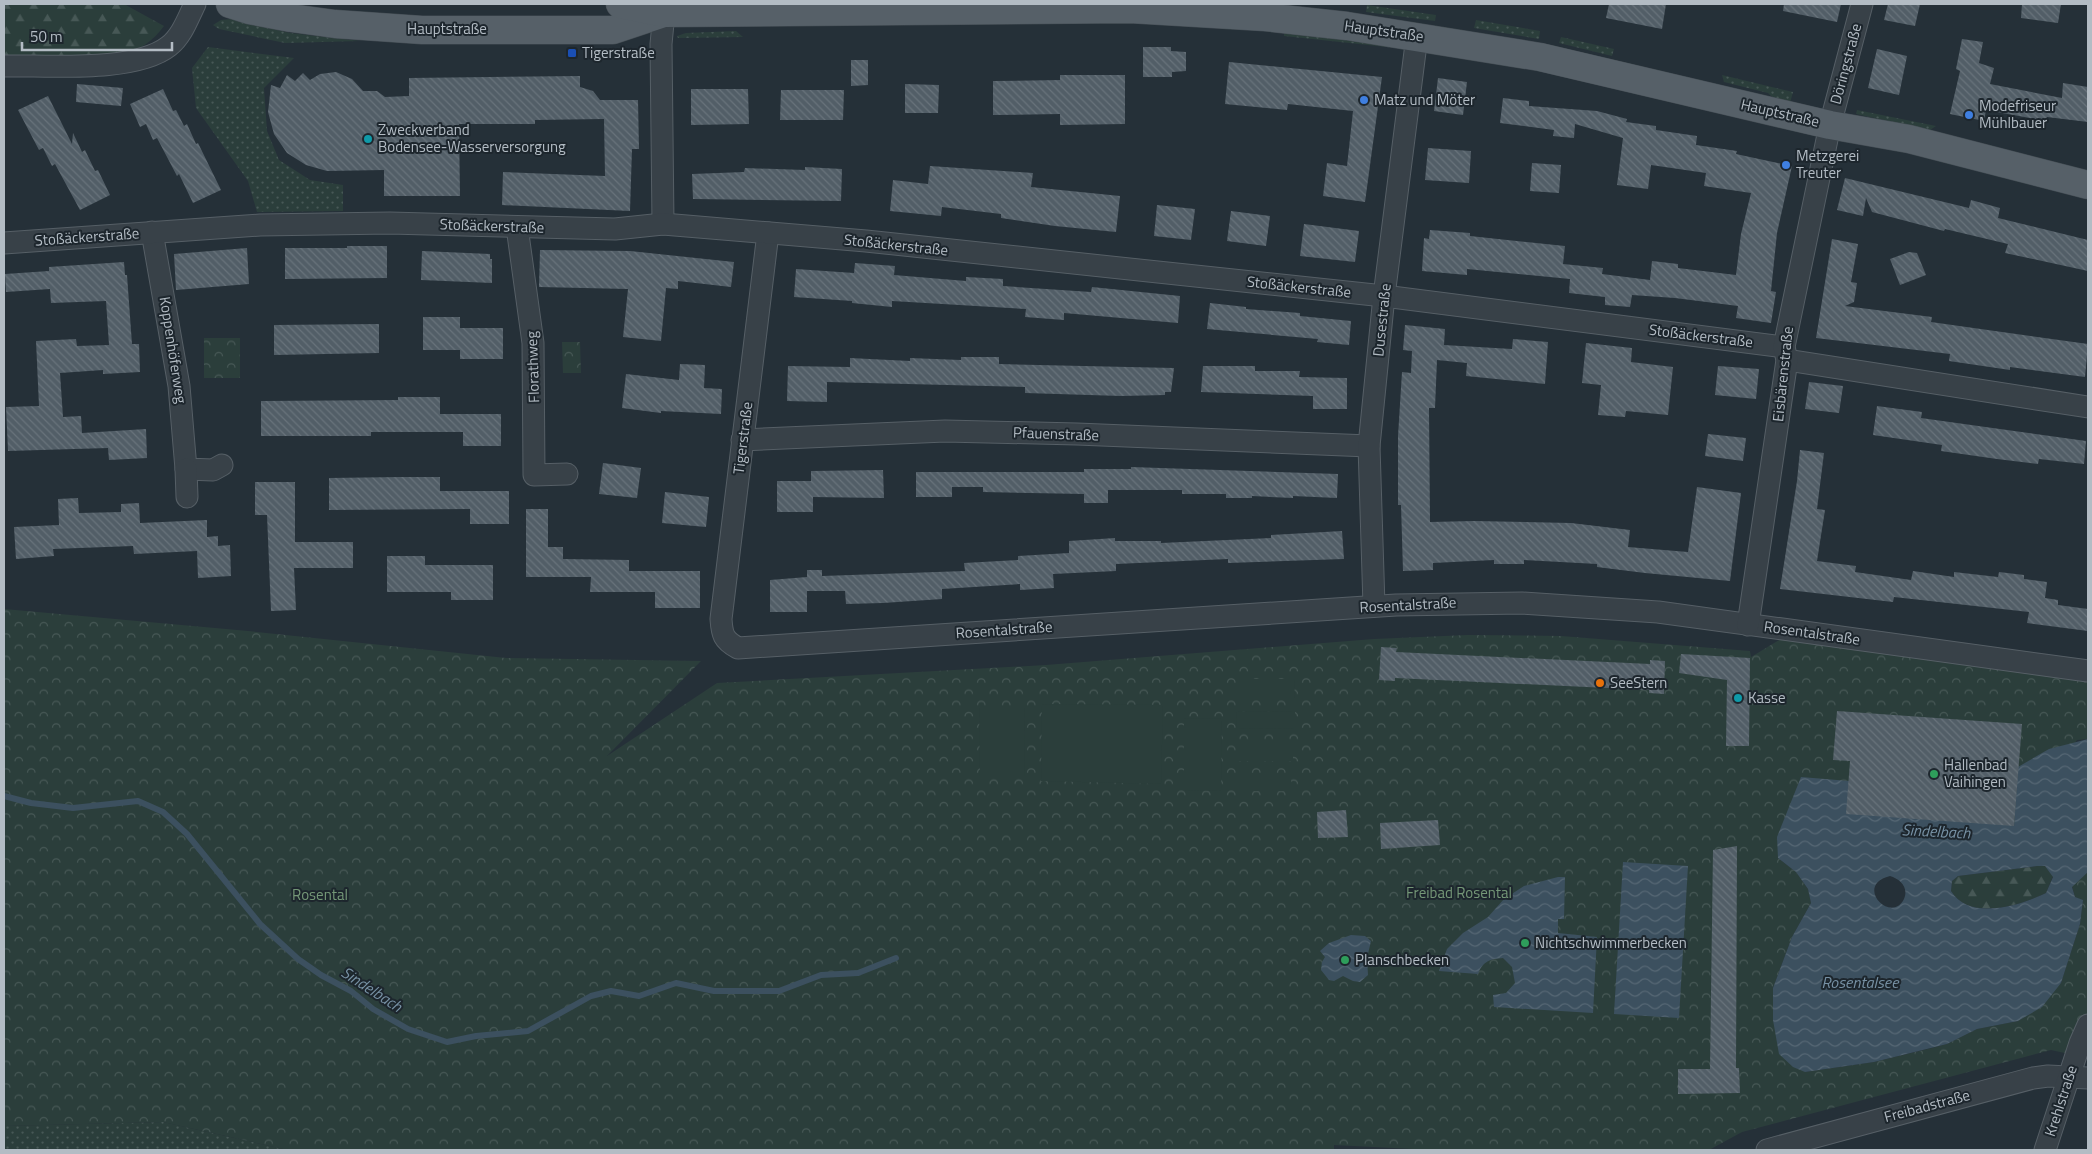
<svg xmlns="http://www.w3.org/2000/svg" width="2092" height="1154" viewBox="0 0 2092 1154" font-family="'Titillium Web',sans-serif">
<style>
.grass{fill:url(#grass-dots)}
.forest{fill:url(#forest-firs)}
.park{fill:url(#park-crowns)}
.pitch{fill:#2b3e3b}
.water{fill:url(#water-waves);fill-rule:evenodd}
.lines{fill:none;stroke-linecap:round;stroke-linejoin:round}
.stream{stroke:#3c505f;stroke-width:6}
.building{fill:url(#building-back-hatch)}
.minor-casing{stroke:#565f66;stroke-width:23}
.major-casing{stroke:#444d54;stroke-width:29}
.minor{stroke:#384148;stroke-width:21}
.major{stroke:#566068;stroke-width:28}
.transit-dot{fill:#1a4fb4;stroke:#1d262d;stroke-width:2}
.shop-dot{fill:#3f7fe0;stroke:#1d262d;stroke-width:2}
.culture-dot{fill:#0f9aa8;stroke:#1d262d;stroke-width:2}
.food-dot{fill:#e8710a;stroke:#1d262d;stroke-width:2}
.leisure-dot{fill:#2e9e5b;stroke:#1d262d;stroke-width:2}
.labels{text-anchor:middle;stroke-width:4;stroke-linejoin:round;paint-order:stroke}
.street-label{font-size:15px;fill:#b3bcc4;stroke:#1d262d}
.poi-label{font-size:15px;fill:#b3bcc4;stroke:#1d262d;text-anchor:start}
.park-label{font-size:15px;fill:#749777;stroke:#1d262d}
.water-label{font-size:16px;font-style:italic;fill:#7791a4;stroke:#1d262d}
</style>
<defs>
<pattern id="grass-dots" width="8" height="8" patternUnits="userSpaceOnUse" patternTransform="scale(1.25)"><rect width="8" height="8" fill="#2b3e3b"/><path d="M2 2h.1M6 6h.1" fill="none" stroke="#475856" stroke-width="1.8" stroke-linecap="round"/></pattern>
<pattern id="forest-firs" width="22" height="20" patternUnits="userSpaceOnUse" patternTransform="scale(1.25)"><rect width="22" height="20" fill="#2b3e3b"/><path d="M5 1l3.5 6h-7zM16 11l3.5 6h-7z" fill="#475856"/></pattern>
<pattern id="park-crowns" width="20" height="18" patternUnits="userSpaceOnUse" patternTransform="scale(1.25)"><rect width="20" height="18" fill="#2b3e3b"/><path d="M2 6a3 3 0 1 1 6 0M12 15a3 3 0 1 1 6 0" fill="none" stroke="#475856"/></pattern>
<pattern id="water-waves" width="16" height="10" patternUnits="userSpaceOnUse" patternTransform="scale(1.25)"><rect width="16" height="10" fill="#3c505f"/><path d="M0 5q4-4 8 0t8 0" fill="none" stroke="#566774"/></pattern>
<pattern id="building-back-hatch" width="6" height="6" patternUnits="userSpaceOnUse" patternTransform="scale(1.25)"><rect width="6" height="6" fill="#525e67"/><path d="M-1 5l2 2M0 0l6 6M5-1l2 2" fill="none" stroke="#68737b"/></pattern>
</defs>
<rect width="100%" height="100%" fill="#253038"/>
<g class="grass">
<path d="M1367,5L1436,15L1435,21L1366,12Z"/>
<path d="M231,19L290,33L360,41L285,43L219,29L213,25L221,20Z"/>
<path d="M1476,20L1540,31L1539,39L1474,28Z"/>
<path d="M736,31L743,37L678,38L677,36L686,33Z"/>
<path d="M1284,31L1396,42V48L1284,36Z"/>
<path d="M1561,37L1614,49L1612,56L1559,43Z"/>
<path d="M208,47L294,58L264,88L267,131L279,160L310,180L343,185V211L257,212L248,181L196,108L192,68Z"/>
<path d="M1722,75L1793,92L1790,103L1775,100L1768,93L1724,82Z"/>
<path d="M1857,110L1936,126L1930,130L1856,114Z"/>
<path d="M163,1122L288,1150H4V1126Z"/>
</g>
<g class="forest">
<path d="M4,4H124L164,26C153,41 141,48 125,56L4,59Z"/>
<path d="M2037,866H2045L2053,876L2046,893C2021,905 1970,922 1951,891L1952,881L1958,876Z"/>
</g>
<g class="park">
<rect x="204" y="338" width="36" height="40"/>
<path d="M562,342H580L581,373H563Z"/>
<path d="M4,609L248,631L506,658L701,661L607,756L717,683L1046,665L1374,639L1468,635L1561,636L1750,651L1751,657L1784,637L2088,679V739L2077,740L2014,826L1778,858L1796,872L1808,889L1811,903L1792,937L1773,988V1020L1805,1072L1874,1062L1932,1048L1947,1044L1977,1029L2018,1021L2061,983L2080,924L2083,901L2075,897L2072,886L2088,872V1058L2051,1050L1742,1132L1709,1150H1433L1334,1145V1150H288L163,1122L4,1126Z"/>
</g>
<g class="pitch">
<path d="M1237,679H1294L1295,698H1237Z"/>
<path d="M1042,704L1163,705L1161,784L1041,781Z"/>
<path d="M979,706H1025L1024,778H980Z"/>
<path d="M1295,711V728L1237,729L1236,712Z"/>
<path d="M1184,718L1222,719L1221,791L1184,790Z"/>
<rect x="1236" y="744" width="57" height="17"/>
<rect x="1236" y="774" width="55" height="17"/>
</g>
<g class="water">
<path d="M2088,739V872L2072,887L2075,897L2083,900L2080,924L2061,983L2042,1007L2018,1021L1977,1029L1947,1044L1874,1062L1805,1072L1793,1067L1779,1054L1773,1020V988L1792,937L1811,903L1808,889L1796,872L1778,858L1777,837L1801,777L1849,781L2014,826L2018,767L2049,749ZM2037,866H2045L2053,877L2046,893C2021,905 1970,922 1951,891L1952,881L1958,876ZM1890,876C1900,879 1909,887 1904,899C1891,925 1853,885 1890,876Z"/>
<path d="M1623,862L1688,866L1679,1018L1614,1014Z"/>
<path d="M1558,877H1565L1564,919H1558V933L1597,937L1593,1013L1494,1007L1493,995L1506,993L1515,983L1512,967L1503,958C1490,959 1483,961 1478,974L1439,971L1447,949L1463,933L1488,917L1504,899L1524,886Z"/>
<path d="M1351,935L1365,936L1371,941L1367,958L1368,975L1360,982L1353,981L1343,976L1334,981L1329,980L1321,970L1322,962L1325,957L1320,951L1329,943Z"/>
</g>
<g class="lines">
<path class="stream" d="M4,796L31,803L73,808L138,801L163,812L187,834L260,924L298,959L321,975L351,991L373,1009L408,1029L447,1042L476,1036L528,1031L591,996L611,991L639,996L676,983L714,991H779L821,975L858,973L896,958"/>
</g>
<g class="building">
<path d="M1609,4H1666L1662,29L1606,18Z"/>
<path d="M1784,4H1841L1837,22L1783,11Z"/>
<path d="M1888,4H1920L1915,26L1884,20Z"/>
<path d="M2022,4H2061L2058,23L2021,18Z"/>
<path d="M1962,39L1983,42L1979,63L1994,68L1990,84L2062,98L2063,83L2088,87V122L2047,117L2046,121L1986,110L1984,121L1950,114L1960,71L1956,69Z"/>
<path d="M1143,47H1171V51L1186,52V71L1172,72V77H1143Z"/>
<path d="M1877,49L1907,56L1899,95L1868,88Z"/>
<path d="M851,60H868V85L851,86Z"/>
<path d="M1229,62L1382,77L1365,202L1323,196L1327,163L1347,166L1353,111L1288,104L1287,110L1225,104Z"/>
<path d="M336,72L352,79L363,91H377L385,97L409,96V78L580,76V87L593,91L600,100H638L639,149H632L630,211L502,205L503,172L605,176L604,119L535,120V124H459L460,196H384V170L327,171L306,165L287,153L274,134L268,112L271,85L280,88L287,75L295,81L303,73L310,80L320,74Z"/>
<path d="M1060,75H1125V124L1060,125V114L993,115V81L1060,80Z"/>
<path d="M1438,78L1467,82L1463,115L1434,111Z"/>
<path d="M77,84L123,88L121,106L76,102Z"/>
<path d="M905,84L939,85L938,113H905Z"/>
<path d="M163,89L173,111L176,110L184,126L187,124L196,144L198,143L221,190L193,203L179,174L177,176L157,138L153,140L146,124L140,127L130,104Z"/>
<path d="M691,89H748L749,124L691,125Z"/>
<path d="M781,90H844L843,120H780Z"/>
<path d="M48,96L72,144L73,133L82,152L85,150L95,171L98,170L110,195L80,210L55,164L52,166L43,148L39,150L18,110Z"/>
<path d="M1503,98L1529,101V106L1597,111L1627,119L1626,122L1656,126V130L1697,136L1696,145L1737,151L1736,154L1792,166L1777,233L1771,291L1776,292L1771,323L1736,318L1738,306L1675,298L1632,295L1630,307L1605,305V297L1569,293L1570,279L1467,269V275L1422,271L1424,238L1429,239L1430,230L1470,233V236L1565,246L1563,264L1603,268L1602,274L1650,280L1652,261L1678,264V268L1736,275L1741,234L1751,193L1704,186L1706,173L1651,165L1648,189L1617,185L1623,138L1575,124L1574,138L1553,136L1554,130L1500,123Z"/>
<path d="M1428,148L1471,151L1469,183L1425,180Z"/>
<path d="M1532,163L1561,165L1559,193L1530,191Z"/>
<path d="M930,166L1033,173L1031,187L1120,196L1116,232L1055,226L1001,218V214L942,207L941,216L890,211L893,180L928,184Z"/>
<path d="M805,167L842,169L841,201L693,199L692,174L744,172L745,168L805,170Z"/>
<path d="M1845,178L1969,208L1971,200L2000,208L1998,218L2088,240V271L2005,253L2008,244L1945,229L1944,231L1872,212L1866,198L1863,216L1837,210Z"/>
<path d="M1157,205L1195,209L1191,240L1154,236Z"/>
<path d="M1231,211L1270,216L1266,246L1227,241Z"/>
<path d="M1304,224L1359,231L1355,262L1300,256Z"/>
<path d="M1832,239L1858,244L1851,282L1857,283L1854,302L1845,306L1932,317L1931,322L2088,344L2085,377L2010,367V370L1949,361L1950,354L1816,338Z"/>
<path d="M347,246H387V278L285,279V248H347Z"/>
<path d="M247,248L249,284L176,290L174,254Z"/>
<path d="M540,250L630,251L734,262L731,287L678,281V289L666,288L661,341L623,337L628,289L539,287Z"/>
<path d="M422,251L490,254V259H492V283L421,280Z"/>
<path d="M1909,252L1917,253L1926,275L1900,285L1890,259Z"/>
<path d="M124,262L125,275H127L132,344H139L140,372L103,374V370L60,373L63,417L81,416L82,433L146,429L147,458L109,460L108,448L8,451L6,407L39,406L36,341L76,339L77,346L109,345L106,301L51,303L50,289L6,292L5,274L49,271V267Z"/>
<path d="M855,263L895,266L894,275L966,281V277L1003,279V286L1091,292L1092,287L1180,296L1178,323L1064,313V320L1025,317L1026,309L892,301V307L852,303V301L794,297L796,269L854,273Z"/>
<path d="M1210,303L1246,307V309L1300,313V316L1351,321L1349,345L1317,342L1318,339L1207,329Z"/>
<path d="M423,317H460V328H503V359H460V350H423Z"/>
<path d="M379,324V353L274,355V325Z"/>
<path d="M1405,325L1445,329L1444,345L1512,349L1513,339L1548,342L1545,384L1466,376L1467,363L1437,360L1435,408H1429L1430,522L1474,521L1571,523L1630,530L1628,547L1688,552L1697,487L1741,493L1730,581L1645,573L1597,567V564L1524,560V564H1494V560L1433,563V570L1403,571L1401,505H1398V436L1402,372L1411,373L1412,351L1403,350Z"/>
<path d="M1586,343L1632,348L1631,362L1673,367L1668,415L1626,411L1625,417L1598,415L1601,385L1582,383Z"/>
<path d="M961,357H999V364L1174,368L1171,392H1165V395L1121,396L1025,393V387L827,382V402L787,401L788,366L850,367V358L910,361V358L961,360Z"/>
<path d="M680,364L705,365L704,388L722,389L721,414L661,411V413L622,408L626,374L679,380Z"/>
<path d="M1203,366H1255V371H1300L1299,377L1347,378V409H1313V396L1201,392Z"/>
<path d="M1718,366L1759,369L1756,399L1715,395Z"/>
<path d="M1809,382L1843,386L1839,413L1805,409Z"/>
<path d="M398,397H440V414H501V446H463V432H371V436H261V401L398,400Z"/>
<path d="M1877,406L1922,412L1921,418L2086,441L2084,464L2039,459L2038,464L1997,459L1941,451L1942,445L1873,435Z"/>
<path d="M1708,434L1746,438L1743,461L1705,456Z"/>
<path d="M1800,450L1824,453L1817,509L1825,510L1817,561L1856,566L1855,572L1911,580L1913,571L1954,577V572L1998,577L1999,572L2024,575V579L2047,582L2045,598L2058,600V605L2088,609V631L2027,623L2029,612L1894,597L1893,602L1780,589L1797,481Z"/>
<path d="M603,463L641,468L637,498L599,494Z"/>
<path d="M1131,467L1338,474L1337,498L1293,496V498L1252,496V498H1226V494H1182V490H1108V503H1084V494L983,492V487H952V497H916V472H1084V469H1131Z"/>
<path d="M883,470L884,498L813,497V512H777V481H811V471Z"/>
<path d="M400,477H440V491H509V524H470V509L329,510V478Z"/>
<path d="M255,482H295V542H353V568H294L296,610L271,611L267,515H255Z"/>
<path d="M665,492L709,497L706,527L662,523Z"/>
<path d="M78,498L79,513L121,512V504L139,503L140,523L207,520V537L218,536V546L230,545L231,576L198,578L197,551L134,554L133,546L53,549L54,556L16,559L14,527L59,525L58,499Z"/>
<path d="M526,509H548V547H563V559L629,560V571H700V608H655V592H590L591,577H526Z"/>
<path d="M1342,531L1344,559L1228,563V559L1116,564V571L1053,574L1054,588L1020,590V584L942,589V599L883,603L846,604L845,591H807V612H770V580L807,577V570H822V576L965,571L964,563L1018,560V556L1069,553V541L1115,538V541H1161V543L1271,538V535Z"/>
<path d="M387,556H425V565H493V600H451V592H387Z"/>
<path d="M1381,647L1397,648L1396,652L1650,664V660L1665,661L1664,694L1649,693V690L1395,678V681L1379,680Z"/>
<path d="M1681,654L1750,658L1749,746H1726L1727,680L1679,673Z"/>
<path d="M1837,711L2022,724L2014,826L1846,814L1850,761L1833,760Z"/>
<path d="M1346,810L1348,837L1318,838L1317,812Z"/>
<path d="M1438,820L1440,845L1381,849L1380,823Z"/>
<path d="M1737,846L1736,1068H1739L1740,1093L1678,1094V1069H1710L1713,850Z"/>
</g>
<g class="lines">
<defs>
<g id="minor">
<path d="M4,66C47,65 135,73 169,46C182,36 188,18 195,4"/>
<path d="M663,224L661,44L664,13"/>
<path d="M517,227L533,343L534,475L567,474"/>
<path d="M152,232L179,386L186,469L213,470L222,465"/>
<path d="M768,233L721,619C722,634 723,640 738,648L1396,605L1522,603L1658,612L2088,671"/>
<path d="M4,243L260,225L390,223L615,229L663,224L866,241L1384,296L1784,347"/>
<path d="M1787,360L2088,407"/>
<path d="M742,440L945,431L1077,434L1369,446"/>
<path d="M186,469L187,497"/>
<path d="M1374,606L1369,446L1384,296L1417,36"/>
<path d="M1748,625L1787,360L1784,347L1830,125L1862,4"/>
<path d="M1767,1150L2033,1078L2048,1076L2088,1078"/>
<path d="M2045,1150L2080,1043L2088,1025"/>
</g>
<g id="major">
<path d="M230,4L249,10L291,18L335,24L422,30H613L664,13"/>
<path d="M620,4L664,13L1130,9L1265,17L1347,26L1540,57L1830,125L1909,139L2088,185"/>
</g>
</defs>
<use href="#minor" class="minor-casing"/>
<use href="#major" class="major-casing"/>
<use href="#minor" class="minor"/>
<use href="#major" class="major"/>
</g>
<rect class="transit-dot" x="567" y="48" width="10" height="10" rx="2.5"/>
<g class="shop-dot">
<circle cx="1364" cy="100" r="5"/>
<circle cx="1969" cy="115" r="5"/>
<circle cx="1786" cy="165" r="5"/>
</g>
<g class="culture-dot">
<circle cx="368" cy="139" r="5"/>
<circle cx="1738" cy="698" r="5"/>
</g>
<circle class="food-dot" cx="1600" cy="683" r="5"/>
<g class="leisure-dot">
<circle cx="1934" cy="774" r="5"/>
<circle cx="1525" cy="943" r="5"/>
<circle cx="1345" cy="960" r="5"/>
</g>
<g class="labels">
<g class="street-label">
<text x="447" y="34">Hauptstraße</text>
<text transform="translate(1384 31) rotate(8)" y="5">Hauptstraße</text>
<text transform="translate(1846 64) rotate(-75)" y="5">Döringstraße</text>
<text transform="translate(1780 113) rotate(13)" y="5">Hauptstraße</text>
<text transform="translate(492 226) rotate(2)" y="5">Stoßäckerstraße</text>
<text transform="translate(87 237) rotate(-4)" y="5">Stoßäckerstraße</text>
<text transform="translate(896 245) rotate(6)" y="5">Stoßäckerstraße</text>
<text transform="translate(1299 287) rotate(6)" y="5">Stoßäckerstraße</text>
<text transform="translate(1382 320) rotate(-84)" y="5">Dusestraße</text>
<text transform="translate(1701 336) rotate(7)" y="5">Stoßäckerstraße</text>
<text transform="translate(173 350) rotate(81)" y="5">Koppenhöferweg</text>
<text transform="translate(533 367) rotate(-92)" y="5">Florathweg</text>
<text transform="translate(1783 374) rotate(-84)" y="5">Eisbärenstraße</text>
<text transform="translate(1056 434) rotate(2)" y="5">Pfauenstraße</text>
<text transform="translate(743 438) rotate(-83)" y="5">Tigerstraße</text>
<text transform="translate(1408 605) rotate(-3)" y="5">Rosentalstraße</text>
<text transform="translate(1004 630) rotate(-4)" y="5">Rosentalstraße</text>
<text transform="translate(1812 633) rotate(8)" y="5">Rosentalstraße</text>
<text transform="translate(2061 1101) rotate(-72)" y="5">Krehlstraße</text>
<text transform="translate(1927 1106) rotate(-15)" y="5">Freibadstraße</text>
</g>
<g class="poi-label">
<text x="582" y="58">Tigerstraße</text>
<text x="1374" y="105">Matz und Möter</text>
<text x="1979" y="111">Modefriseur<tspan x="1979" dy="17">Mühlbauer</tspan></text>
<text x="378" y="135">Zweckverband<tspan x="378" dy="17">Bodensee-Wasserversorgung</tspan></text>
<text x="1796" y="161">Metzgerei<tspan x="1796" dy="17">Treuter</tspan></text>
<text x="1610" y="688">SeeStern</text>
<text x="1748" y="703">Kasse</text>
<text x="1944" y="770">Hallenbad<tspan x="1944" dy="17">Vaihingen</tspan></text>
<text x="1535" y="948">Nichtschwimmerbecken</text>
<text x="1355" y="965">Planschbecken</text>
</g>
<g class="park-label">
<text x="1459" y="898">Freibad Rosental</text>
<text x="320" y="900">Rosental</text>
</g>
<g class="water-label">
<text transform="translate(1936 831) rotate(3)" y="6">Sindelbach</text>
<text x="1860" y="988">Rosentalsee</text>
<text transform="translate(372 989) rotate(33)" y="6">Sindelbach</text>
</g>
</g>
<rect width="2092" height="1154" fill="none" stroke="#b3bcc4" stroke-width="10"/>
<path d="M22 42v8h150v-8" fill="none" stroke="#b3bcc4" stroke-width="2.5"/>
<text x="30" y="42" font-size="15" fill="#b3bcc4" stroke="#1d262d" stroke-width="4" paint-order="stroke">50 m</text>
</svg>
